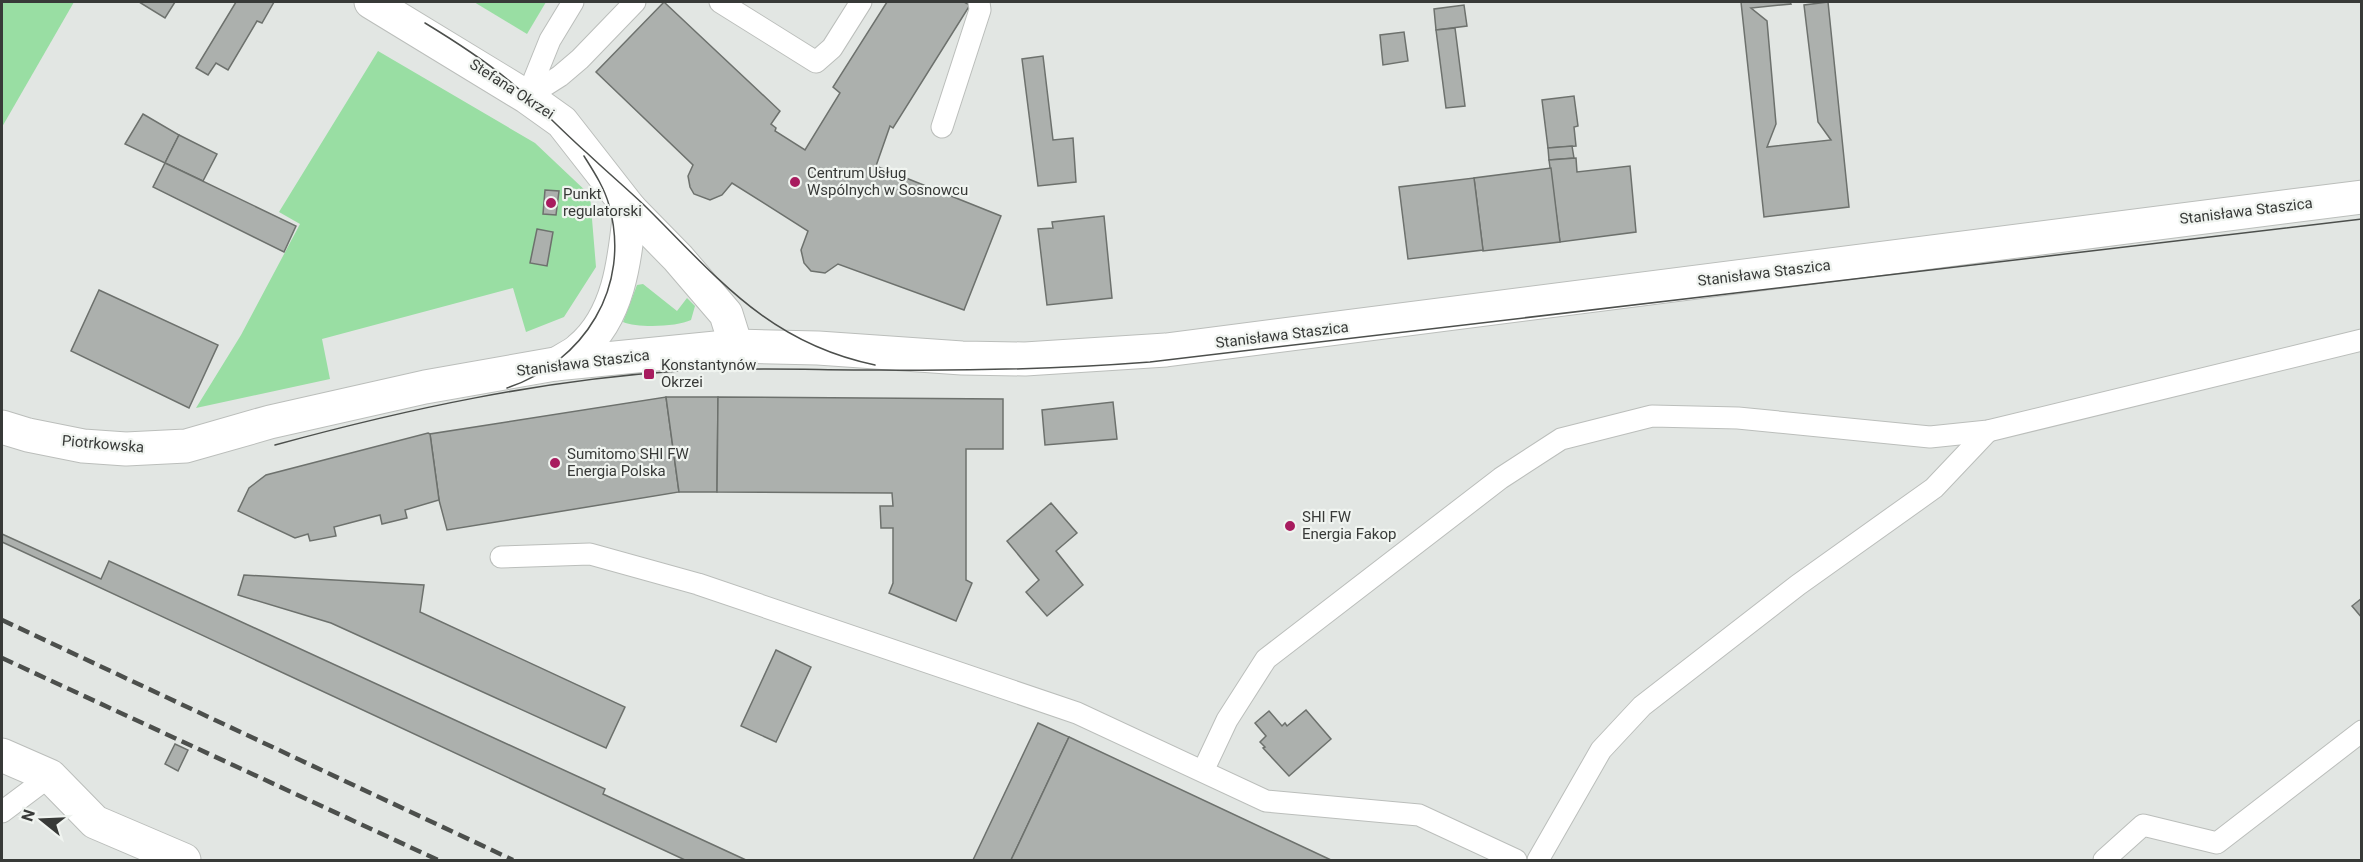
<svg xmlns="http://www.w3.org/2000/svg" width="2363" height="862" viewBox="0 0 2363 862" font-family="Roboto,sans-serif">
<style>
.green{fill:#99dea3}
.building{fill:#acb0ad;stroke:#6d716d;stroke-width:1.5}
.lines{fill:none;stroke-linecap:round;stroke-linejoin:round}
.service-casing{stroke:#bbbebb;stroke-width:23}
.minor-casing{stroke:#bbbebb;stroke-width:35}
.tertiary-casing{stroke:#bbbebb;stroke-width:35}
.service{stroke:#fff;stroke-width:21}
.minor{stroke:#fff;stroke-width:33}
.tertiary{stroke:#fff;stroke-width:33}
.tram{stroke:#4c4f4c;stroke-width:1.5}
.rail{stroke:#4c4f4c;stroke-width:4.5;stroke-dasharray:12 6;stroke-linecap:butt}
.poi-dot{fill:#a81c5f;stroke:#f0f4f0;stroke-width:2}
.labels{text-anchor:middle;stroke-width:4.5;stroke-linejoin:round;paint-order:stroke}
.street-label{font-size:15px;fill:#383a38;stroke:#f0f4f0}
.poi-label{font-size:15px;fill:#383a38;stroke:#f0f4f0;text-anchor:start}
</style>
<rect width="100%" height="100%" fill="#e2e6e3"/>
<g class="green">
<path d="M2,2H74L2,127Z"/>
<path d="M474,2H546L527,34Z"/>
<path d="M378,51L535,143L590,195L596,267L564,317L526,332L513,288L322,339L330,379L196,408L241,335L300,224L279,212Z"/>
<path d="M643,284L677,311L687,298L695,306L691,320C677,327 637,328 623,322L637,285Z"/>
</g>
<g class="building">
<path d="M139,2H175L165,18Z"/>
<path d="M236,2H274L262,23L257,21L228,70L216,63L208,75L196,68Z"/>
<path d="M664,2L780,111L771,124L776,128L775,131L805,150L840,93L833,87L887,2H964L970,5L893,128L890,126L876,166L1001,216L964,310L838,264L825,273L811,271L804,263L801,250L808,231L732,183L722,195L710,200L694,194L690,187L688,176L693,165L596,72Z"/>
<path d="M1741,2H1790L1791,4L1751,8L1767,21L1776,124L1767,147L1831,140L1818,122L1804,5L1828,2L1849,207L1764,217Z"/>
<path d="M1464,5L1467,26L1436,30L1434,9Z"/>
<path d="M1455,28L1465,106L1446,108L1436,30Z"/>
<path d="M1404,32L1408,61L1383,65L1380,35Z"/>
<path d="M1043,56L1053,140L1073,138L1076,182L1038,186L1022,59Z"/>
<path d="M1574,96L1578,126L1574,127L1576,146L1548,148L1542,100Z"/>
<path d="M143,114L179,135L165,163L125,144Z"/>
<path d="M179,135L217,154L203,181L165,163Z"/>
<path d="M1572,146L1574,158L1549,160L1548,148Z"/>
<path d="M1576,158L1577,172L1630,166L1636,232L1560,242L1549,160Z"/>
<path d="M165,163L296,226L284,252L153,187Z"/>
<path d="M1551,168L1560,242L1483,251L1474,178Z"/>
<path d="M1474,178L1483,250L1408,259L1399,187Z"/>
<path d="M545,190L559,191L556,215L543,214Z"/>
<path d="M1104,216L1112,298L1047,305L1038,229L1053,228L1052,222Z"/>
<path d="M537,229L553,232L547,266L530,263Z"/>
<path d="M99,290L218,345L189,408L71,351Z"/>
<path d="M666,397L679,492L447,530L439,500L430,434Z"/>
<path d="M666,397H718L717,492H679Z"/>
<path d="M718,397L1003,399V449H966V580L972,583L956,621L889,593L893,583V528H881L880,506H893L892,493L717,492Z"/>
<path d="M1113,402L1117,439L1045,445L1042,410Z"/>
<path d="M428,433L430,434L439,500L405,510L407,518L382,524L380,515L334,527L336,536L310,541L308,534L295,538L238,511L249,488L266,475Z"/>
<path d="M1051,503L1077,533L1056,551L1083,585L1047,616L1026,592L1039,580L1007,541Z"/>
<path d="M2,534L101,579L109,561L605,789L603,794L746,860H685L2,542Z"/>
<path d="M244,575L424,585L420,612L625,707L606,748L331,623L238,595Z"/>
<path d="M2362,598V618L2352,606Z"/>
<path d="M776,650L811,667L776,742L741,726Z"/>
<path d="M1306,710L1331,739L1289,776L1263,748L1265,747L1260,742L1266,736L1255,723L1269,711L1282,726L1285,723L1287,726Z"/>
<path d="M1038,723L1069,737L1011,860H973Z"/>
<path d="M1069,737L1331,860H1011Z"/>
<path d="M175,744L188,750L178,771L165,764Z"/>
</g>
<g class="lines">
<defs>
<g id="service">
<path d="M720,2L816,62L832,48L861,2"/>
<path d="M527,97L560,76L580,59L635,2"/>
<path d="M527,97L550,40L573,2"/>
<path d="M942,127L980,10L979,2"/>
<path d="M501,557L590,554L698,584L1077,713L1266,801L1419,815L1516,860"/>
<path d="M1203,771L1227,720L1266,659L1501,478L1561,439L1652,416L1738,418L1930,437L1988,431L2362,340"/>
<path d="M2,812L50,776"/>
<path d="M1538,860L1601,750L1642,706L1798,585L1934,488L1988,431"/>
<path d="M2104,860L2143,825L2217,843L2362,731"/>
</g>
<path id="minor" d="M2,755L50,776L95,822L184,860"/>
<g id="tertiary">
<path d="M371,2L527,97L562,122L630,209L678,258L726,314L736,346"/>
<path d="M557,364C564,359 574,355 580,349C620,316 625,257 630,209"/>
<path d="M2,427L28,435L83,446L126,449L186,446L270,422L425,387L555,364L736,346L818,348L962,358L1025,359L1166,350L2362,197"/>
</g>
</defs>
<use href="#service" class="service-casing"/>
<use href="#minor" class="minor-casing"/>
<use href="#tertiary" class="tertiary-casing"/>
<use href="#service" class="service"/>
<use href="#minor" class="minor"/>
<use href="#tertiary" class="tertiary"/>
<g class="tram">
<path d="M425,23C453,40 481,58 507,79C535,102 560,129 587,153C606,171 625,187 644,205C717,277 768,343 875,365"/>
<path d="M507,388C584,362 632,287 609,205C604,187 594,172 584,156"/>
<path d="M275,445C407,409 542,380 679,371C745,367 812,370 879,370C969,371 1059,369 1150,362L2362,219"/>
</g>
<g class="rail">
<path d="M2,620L513,860"/>
<path d="M2,658L438,860"/>
</g>
</g>
<g class="poi-dot">
<circle cx="795" cy="182" r="6"/>
<circle cx="551" cy="203" r="6"/>
<rect x="643" y="368" width="12" height="12" rx="3"/>
<circle cx="555" cy="463" r="6"/>
<circle cx="1290" cy="526" r="6"/>
</g>
<g class="labels">
<g class="street-label">
<text transform="translate(512 89) rotate(33)" y="5">Stefana Okrzei</text>
<text transform="translate(2246 211) rotate(-7)" y="5">Stanisława Staszica</text>
<text transform="translate(1764 273) rotate(-7)" y="5">Stanisława Staszica</text>
<text transform="translate(1282 335) rotate(-7)" y="5">Stanisława Staszica</text>
<text transform="translate(583 363) rotate(-7)" y="5">Stanisława Staszica</text>
<text transform="translate(103 444) rotate(5)" y="5">Piotrkowska</text>
</g>
<g class="poi-label">
<text x="807" y="178">Centrum Usług<tspan x="807" dy="17">Wspólnych w Sosnowcu</tspan></text>
<text x="563" y="199">Punkt<tspan x="563" dy="17">regulatorski</tspan></text>
<text x="661" y="370">Konstantynów<tspan x="661" dy="17">Okrzei</tspan></text>
<text x="567" y="459">Sumitomo SHI FW<tspan x="567" dy="17">Energia Polska</tspan></text>
<text x="1302" y="522">SHI FW<tspan x="1302" dy="17">Energia Fakop</tspan></text>
</g>
</g>
<rect width="2363" height="862" fill="none" stroke="#383a38" stroke-width="6"/>
<g transform="translate(42 820) rotate(288)" stroke="#f0f4f0" stroke-width="4.5" paint-order="stroke">
<path d="M0-4.5L10 22L0 15L-10 22Z" fill="#383a38"/>
<text y="-9" font-size="16" font-weight="bold" text-anchor="middle" fill="#383a38">N</text>
</g>
</svg>
